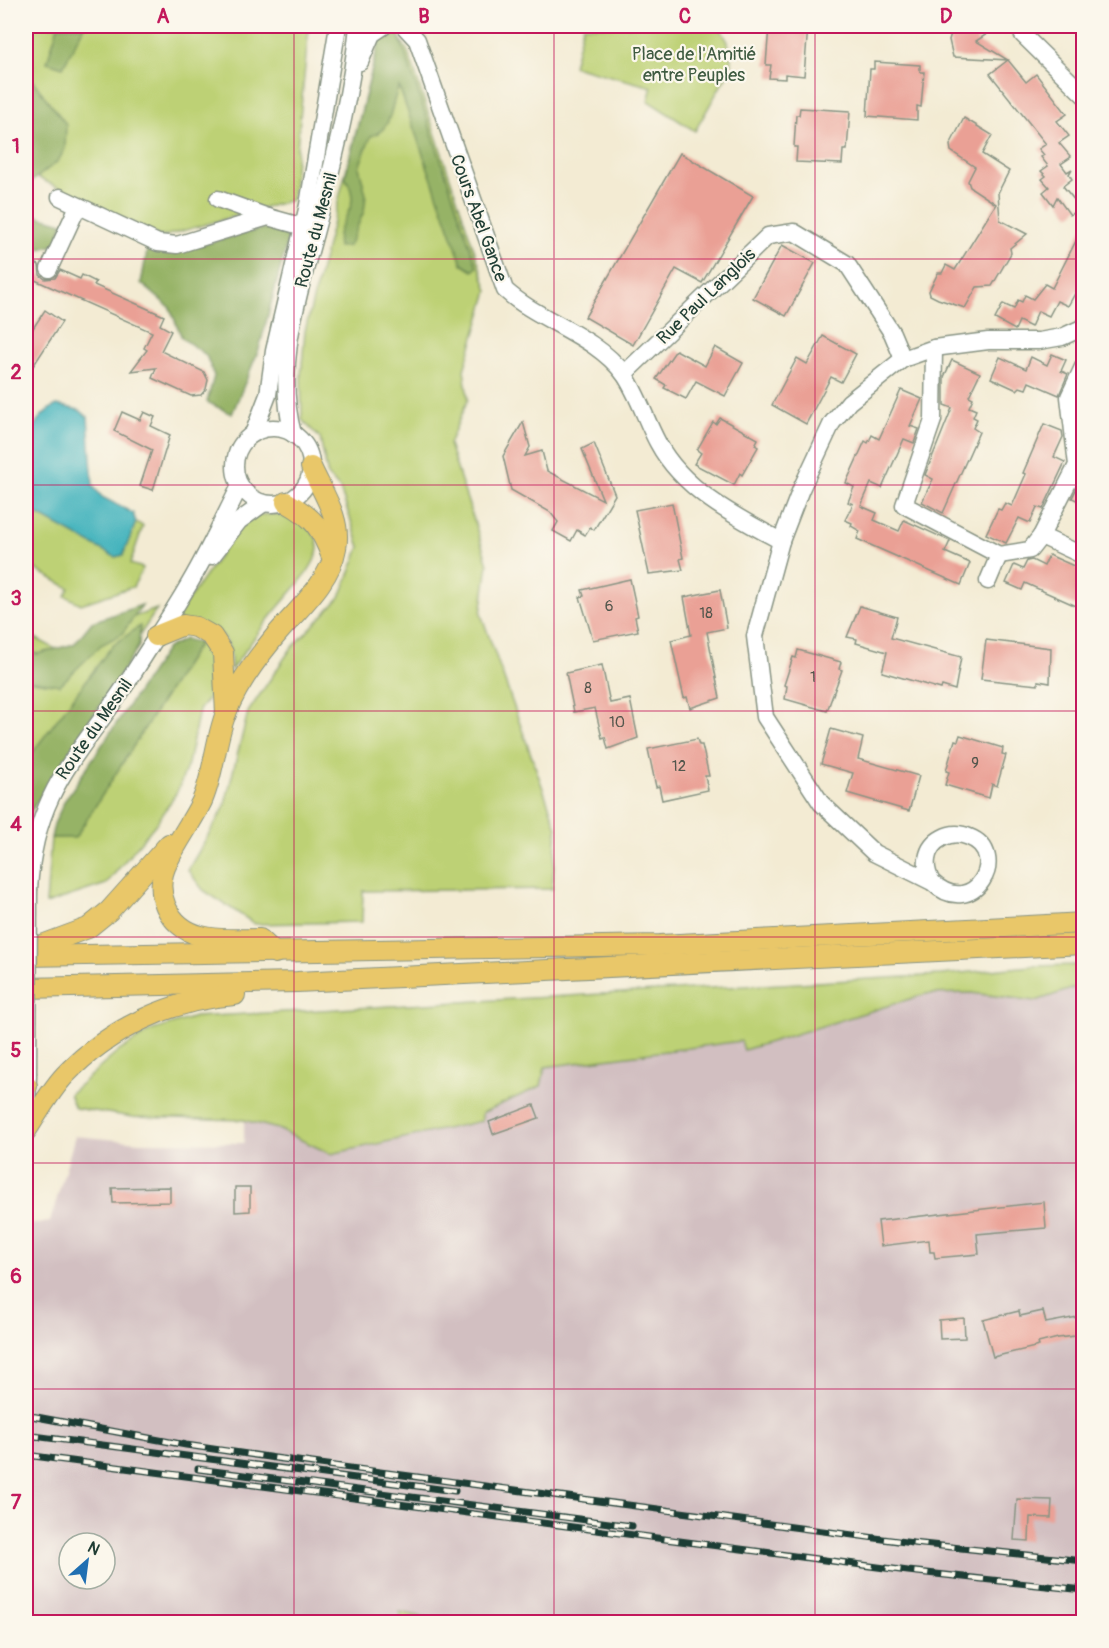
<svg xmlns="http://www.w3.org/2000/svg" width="1109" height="1648" viewBox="0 0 1109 1648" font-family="Pangolin,sans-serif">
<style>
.industrial{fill:#d2bfc1;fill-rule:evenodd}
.green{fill:#bdd174;stroke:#6e8754;stroke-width:1.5}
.forest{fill:#96b366;stroke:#5a784d;stroke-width:1.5}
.water{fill:#44b4bd;stroke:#327878;stroke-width:1.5}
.building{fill:#eaa095}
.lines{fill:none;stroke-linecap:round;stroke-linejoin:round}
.minor-casing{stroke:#899484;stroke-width:19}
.major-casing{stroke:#899484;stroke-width:22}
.minor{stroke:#fff;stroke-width:16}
.major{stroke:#e9c769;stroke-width:20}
.rail-casing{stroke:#1f3d34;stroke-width:7}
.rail{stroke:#fbf7ec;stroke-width:4.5;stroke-dasharray:14;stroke-linecap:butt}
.minor-bridge-casing{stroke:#899484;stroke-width:19;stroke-linecap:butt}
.minor-bridge{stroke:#fff;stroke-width:16}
.grid{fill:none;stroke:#c2185b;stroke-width:1.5;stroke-opacity:0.55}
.labels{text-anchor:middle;stroke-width:4.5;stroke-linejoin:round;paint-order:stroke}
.number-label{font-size:15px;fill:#52564c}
.park-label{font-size:18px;fill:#3f5b41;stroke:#fbf7ec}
.street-label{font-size:18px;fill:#1f3d34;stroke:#fbf7ec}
.neatline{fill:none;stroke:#c2185b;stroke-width:2}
.grid-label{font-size:20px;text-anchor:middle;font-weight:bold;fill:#c2185b}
</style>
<rect width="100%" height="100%" fill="#fbf7ec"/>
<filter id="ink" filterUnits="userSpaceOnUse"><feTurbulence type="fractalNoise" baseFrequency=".0167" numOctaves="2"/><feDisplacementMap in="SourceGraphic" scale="12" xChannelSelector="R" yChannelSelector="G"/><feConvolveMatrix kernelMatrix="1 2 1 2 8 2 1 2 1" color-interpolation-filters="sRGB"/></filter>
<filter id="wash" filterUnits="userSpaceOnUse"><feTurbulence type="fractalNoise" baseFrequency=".008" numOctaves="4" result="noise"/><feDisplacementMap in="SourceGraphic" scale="24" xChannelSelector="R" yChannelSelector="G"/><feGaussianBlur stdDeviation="1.35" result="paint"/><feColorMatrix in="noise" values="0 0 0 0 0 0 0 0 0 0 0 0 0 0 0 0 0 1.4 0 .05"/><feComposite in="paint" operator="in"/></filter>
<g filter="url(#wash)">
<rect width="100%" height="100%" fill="#f3ebd3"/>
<path class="industrial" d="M1083,985V1622H26V1225L50,1222L75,1136L139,1142L244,1143V1120L278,1129L331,1154L481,1113L541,1086L544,1067L741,1041L745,1050L926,994L971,993L1036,1001ZM69,1543H105V1579H69Z"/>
<g class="green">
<path d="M26,26H309L292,200L161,237L26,172Z"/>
<path d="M583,26H719L728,42L732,66L695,131L648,101L652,87L573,66Z"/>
<path d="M388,29L399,36L408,52L488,291L464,370L468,399L449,444L488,564L481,614L557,828L552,889L363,891L362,922L255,924L203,890L188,870L224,808L248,712L290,650L340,597L360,547L340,489L328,476L320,438L302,420L301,376L305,331L380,38Z"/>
<path d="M26,508L115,557L123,555L136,522L143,526L130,564L143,568L133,587L81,604L65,596L69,588L26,564Z"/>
<path d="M275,514C353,534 307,572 276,610C260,629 246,650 231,670C233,626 210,627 174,620L243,522L256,515Z"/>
<path d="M157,609L26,808V633L76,660L92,631Z"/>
<path d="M199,643L209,650L208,699L199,710L188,764L177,792L158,821L106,884L46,904L51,838L75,837Z"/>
<path d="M1083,965V985L1036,1001L971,993L926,994L744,1050L741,1041L545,1067L541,1086L482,1113V1121L331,1154L278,1129L244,1120L133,1117L75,1108L69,1094L119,1051L150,1031L195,1017L941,975L1031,966Z"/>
<path d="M400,1612L445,1622H400Z"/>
</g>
<g class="forest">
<path d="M58,26H84L63,67L47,62Z"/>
<path d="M388,29L399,36L405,53L477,267L473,271L462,264L399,87C389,107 394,129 371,136L359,167L366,195L364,211L349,246L338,247C333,217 366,212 345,177L380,38Z"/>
<path d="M26,72L66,124L65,149L58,161L26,186Z"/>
<path d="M37,216L63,223L56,245L26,252V228Z"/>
<path d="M273,226L282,229L288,239L259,349L232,414L207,402L214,376L206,355L182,338L170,308L141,283L148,246L177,251Z"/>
<path d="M142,605L122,634L101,645L60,685L26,680V648L37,654L74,644L92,622Z"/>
<path d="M140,626L139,646L31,811L26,840V761L112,646Z"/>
<path d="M185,639L199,643L75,838H51L54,824L65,800L167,648Z"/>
</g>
<path class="water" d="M57,405L79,410L88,417L93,486L102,497L133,513L136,522L123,555L115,557L26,508C25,472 18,423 57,405Z"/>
<g id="blocks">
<g class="building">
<path d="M769,26H808L804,76L785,74V79L769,78L771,65H766Z"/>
<path d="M953,26H973L987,34L976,41L1008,60L1026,82L1036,74L1067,114L1057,121L1069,136L1059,143L1071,157L1061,164L1067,172L1072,169L1069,174L1072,179L1063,186L1080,207L1070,215L1057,197L1053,205L1043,192L1049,187L1042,179L1046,176L1041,171L1048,166L1041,157L1044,155L1039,149L1046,144L990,74L1008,60L953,57L949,40Z"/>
<path d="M874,62L920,65V72H924L921,107L917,106V120L867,116L870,69H874Z"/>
<path d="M800,108L850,111L847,150H843L842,164L796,162L797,147H794L796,115H799Z"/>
<path d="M964,118L992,135L982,154L1009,171L998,193L1000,220L1027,234L1010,248L1011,253L992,286L977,287L965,308L938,299L930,295L929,291L938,273H942L946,265L955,270L996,204L970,187L968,181L975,167L951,151L950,145Z"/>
<path d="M680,153L753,196L702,283L676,269L633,345L585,317Z"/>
<path d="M1083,227V293L1077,290L1068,306L1057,301L1049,316L1038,311L1031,327L1019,321L1015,330L995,319L1003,304L1014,309L1018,300L1022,302L1025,295L1033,299L1045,284L1052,288Z"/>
<path d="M782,245L815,263L786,316L753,298Z"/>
<path d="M31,261L39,265L40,275L45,279L55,278L60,270L80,279L82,275L96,282L94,285L164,316L160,325L171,331L161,351L204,372L208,380L206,389L201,395L191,396L152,378L156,368L131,371L147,350L144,348L152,332L26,276Z"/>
<path d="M45,310L62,322L26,377V339Z"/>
<path d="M823,336L856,354L841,382L831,377L806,424L772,405L797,358L807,364Z"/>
<path d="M715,347L743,363L725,396L696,381L686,399L664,388L666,385L656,379L676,350L705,366Z"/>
<path d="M1052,354L1066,360L1061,371L1068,374L1059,395L1029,382L1026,389L1020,387L1017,390L991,378L1000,357L1026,369L1031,357L1047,365Z"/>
<path d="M952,360L980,373L969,396L973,398L969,407L976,410L973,417L977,419L973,428L979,432L943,513L922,502L933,479L925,475L952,408L944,405V377Z"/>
<path d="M901,390L922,399L910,426L919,429L914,443L904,439L882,488L871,483L861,506L877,513L874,520L899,531L904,520L950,541L945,552L970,563L961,585L857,539L860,531L851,526L852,523L845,520L853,504L848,502L854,487L846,483L865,441L868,443L872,435L879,439Z"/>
<path d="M1083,391V430L1080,399Z"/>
<path d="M122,412L140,420L144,412L155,417L151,426L170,435L153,490L140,486L152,450L114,431Z"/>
<path d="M720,418L758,439L755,445L758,447L742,475L740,473L734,485L694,464L701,453L697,450L713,422L716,424Z"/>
<path d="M523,422L530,447L525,456L542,451L547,471L603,500L582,449L594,443L615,495L594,530L590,527L585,535L577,530L571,541L553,531L558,522L550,512L511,490L503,456Z"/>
<path d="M1044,424L1062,431L1063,437L1054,457L1065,462L1043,509L1037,507L1030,523L1019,518L1006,543L986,534L998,509L1001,510L1005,503L1012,506L1026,474L1023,473Z"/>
<path d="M1079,484L1083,486V503L1072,498Z"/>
<path d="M672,503L683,558L680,559L683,570L649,574L635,510Z"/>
<path d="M1049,555L1083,570V609L1025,583L1022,590L1006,583L1014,565L1023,569L1027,561L1032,560L1044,566Z"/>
<path d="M630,579L638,616L635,617L638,631L593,640L580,597L584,596L582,590Z"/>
<path d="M720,590L727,628L707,632L720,698L690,708L687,697L684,698L671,640L691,635L684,597Z"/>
<path d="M860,606L897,617L891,638L961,657L955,690L942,686L941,689L882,672L887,652L856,643L857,639L847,637Z"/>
<path d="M986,640L1051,648L1050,683L1038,681V685L981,679Z"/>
<path d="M798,650L841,662L839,669L842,670L827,711L785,699L787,686L784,685L793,657L796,658Z"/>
<path d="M602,665L610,703L630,699L638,738L608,749L605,737L602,738L595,708L574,712L566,673Z"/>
<path d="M831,729L863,738L858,759L919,776L909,811L847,793L853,773L821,764Z"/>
<path d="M960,735L1003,748L1002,754L1006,755L997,786L992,784L989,798L945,785L949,772L946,771L955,740L958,741Z"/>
<path d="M697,739L699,745H702L709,776H705L708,790L662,800L659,786L656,787L648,749Z"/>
<path d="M534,1105L539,1118L493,1134L489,1122Z"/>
<path d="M170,1187V1202L113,1203L112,1188Z"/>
<path d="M235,1187H250V1211L235,1212Z"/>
<path d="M1044,1202L1046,1228L977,1234L979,1254L935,1258L934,1252H930L929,1240L881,1246L878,1221Z"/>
<path d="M1019,1311L1020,1316L1043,1311L1046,1323L1083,1316V1335L1058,1338L1038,1343L1039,1346L993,1357L983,1320Z"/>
<path d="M964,1318L965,1338L940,1339L939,1320Z"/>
<path d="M1017,1499L1052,1500L1051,1518L1030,1517L1029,1541L1014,1540Z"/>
</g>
</g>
</g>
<g filter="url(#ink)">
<use href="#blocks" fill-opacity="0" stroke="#899484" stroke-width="1.5"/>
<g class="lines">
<defs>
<g id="minor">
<path d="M404,26L417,40L505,290C539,321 595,335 624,374C638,394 646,421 658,443C683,490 736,517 781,541"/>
<path d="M1018,26L1023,35L1084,95"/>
<path d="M360,62L372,34L384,26"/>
<path d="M60,197L158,243L177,245L268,217L304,227"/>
<path d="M218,199L268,217"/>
<path d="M49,269L78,206"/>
<path d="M934,348L933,420L904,505L999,555L988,581"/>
<path d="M1084,365L1069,397L1077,465L1041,536L1084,556"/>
<path d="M624,374L768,236L794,232L847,264L892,333L903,359"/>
<circle cx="273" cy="466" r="38"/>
<path d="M253,434L268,395L274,351L308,205L338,26"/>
<path d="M293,434C273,360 302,286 320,214C336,152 352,89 358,26"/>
<path d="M999,555L1030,550L1041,536"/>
<path d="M212,556L239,521L264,503"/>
<path d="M932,882C923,867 925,847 942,838C951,833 960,833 969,837C1011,853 974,922 932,882L874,853L821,803L765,717L755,636L781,541L801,489L832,423L849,402L903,359L934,348L988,341H1039L1062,337L1084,327"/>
<path d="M29,889C35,785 83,753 134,672C151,645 169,618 185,591C206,557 222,521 240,486"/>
<path d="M26,1132L28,1075"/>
</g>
<g id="major">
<path d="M286,502C314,518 320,526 332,557"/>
<path d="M156,636L183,625L196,627L212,636L223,653L226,714"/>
<path d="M26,951L88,928L109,911L169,844"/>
<path d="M275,953L260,939C241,939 219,941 201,936C167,927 152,891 168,861C178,840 192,822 202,801C214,774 215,741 226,713C236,687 254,662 272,640C294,612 330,584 336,548C342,519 322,492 311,467"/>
<path d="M26,956L660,945L1084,923"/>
<path d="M26,988L297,982L1084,944"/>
<path d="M26,1087L27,1086"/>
<path d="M26,1131C38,1113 50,1091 65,1075C109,1029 172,999 235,995"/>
</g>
</defs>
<use href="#minor" class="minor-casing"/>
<use href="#major" class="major-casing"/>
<use href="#minor" class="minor"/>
<use href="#major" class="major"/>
<defs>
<g id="rail">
<path d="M26,1415L186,1445L275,1458L913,1543L1084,1561"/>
<path d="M26,1435L455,1491"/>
<path d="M26,1455L908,1571L1084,1590"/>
<path d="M198,1469L632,1526"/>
</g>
</defs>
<use href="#rail" class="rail-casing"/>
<use href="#rail" class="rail"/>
<defs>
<path id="minor-bridge" d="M28,1074L29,889"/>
</defs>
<use href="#minor-bridge" class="minor-bridge-casing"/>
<use href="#minor-bridge" class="minor-bridge"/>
</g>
</g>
<path class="grid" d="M294,26V1622M554,26V1622M815,26V1622M26,259H1084M26,485H1084M26,711H1084M26,937H1084M26,1163H1084M26,1389H1084"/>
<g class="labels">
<g class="number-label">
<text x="609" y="611">6</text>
<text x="706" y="618">18</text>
<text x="813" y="682">1</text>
<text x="588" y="693">8</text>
<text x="617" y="727">10</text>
<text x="975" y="768">9</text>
<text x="679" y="771">12</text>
</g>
<g class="park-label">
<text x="694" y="60">Place de l'Amitié<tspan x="694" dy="21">entre Peuples</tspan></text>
</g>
<g class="street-label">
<text transform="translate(479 218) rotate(70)" y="6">Cours Abel Gance</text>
<text transform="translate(316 230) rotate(-75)" y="6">Route du Mesnil</text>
<text transform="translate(706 296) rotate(-44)" y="6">Rue Paul Langlois</text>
<text transform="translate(94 729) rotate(-55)" y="6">Route du Mesnil</text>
</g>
</g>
<rect width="1109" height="1648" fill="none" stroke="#fbf7ec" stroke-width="66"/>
<g transform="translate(87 1561) rotate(28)"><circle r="28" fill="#fbf7ec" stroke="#a3ada2" stroke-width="1.5"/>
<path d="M0-4.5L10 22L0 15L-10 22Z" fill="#1f6fb2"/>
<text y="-9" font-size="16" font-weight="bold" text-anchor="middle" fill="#1f3d34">N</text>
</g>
<rect x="33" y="33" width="1043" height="1582" class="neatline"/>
<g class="grid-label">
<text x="163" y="23">A</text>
<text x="424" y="23">B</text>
<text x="685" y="23">C</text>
<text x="946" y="23">D</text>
<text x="16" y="153">1</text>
<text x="16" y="379">2</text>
<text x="16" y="605">3</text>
<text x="16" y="831">4</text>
<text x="16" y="1057">5</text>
<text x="16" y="1283">6</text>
<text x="16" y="1509">7</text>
</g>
</svg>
